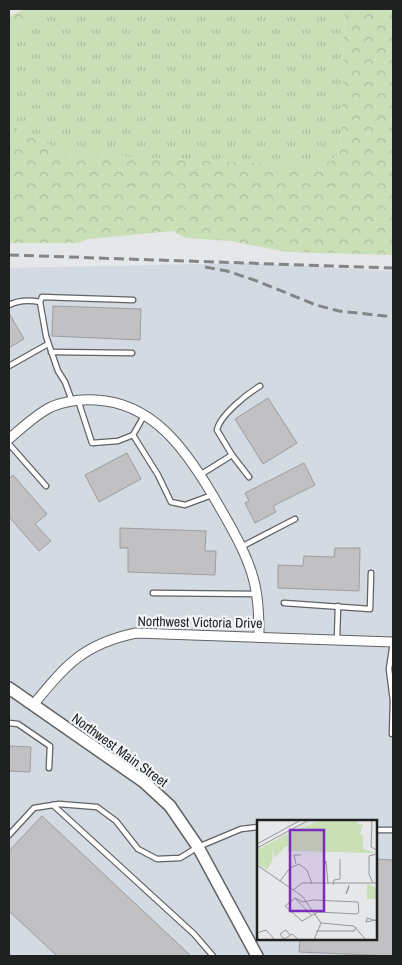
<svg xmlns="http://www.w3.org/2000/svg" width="402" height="965" viewBox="0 0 402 965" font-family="'Archivo Narrow',sans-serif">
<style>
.built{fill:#d3dae2;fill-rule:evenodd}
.grass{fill:url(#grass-tufts)}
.forest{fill:url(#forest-crowns)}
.building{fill:#c1c0c2;stroke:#9d9d9f}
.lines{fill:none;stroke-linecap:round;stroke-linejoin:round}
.service-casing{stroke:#606264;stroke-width:7}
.minor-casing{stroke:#606264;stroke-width:11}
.tertiary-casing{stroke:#606264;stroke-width:14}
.service{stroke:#fff;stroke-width:4.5}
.minor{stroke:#fff;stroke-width:9}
.tertiary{stroke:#fff;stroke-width:11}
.rail{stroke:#848586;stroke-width:3;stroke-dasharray:10 5;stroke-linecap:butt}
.labels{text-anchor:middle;stroke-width:4.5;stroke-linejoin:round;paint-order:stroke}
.street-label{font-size:14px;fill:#1f2020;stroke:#f2f5f7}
.inset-road{fill:none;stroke:#969799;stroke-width:1}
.view{fill:#7b2cbf;fill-opacity:0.15;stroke:#7b2cbf;stroke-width:2.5}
.inset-edge{fill:none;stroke:#1f2020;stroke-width:2.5}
</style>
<defs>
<pattern id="grass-tufts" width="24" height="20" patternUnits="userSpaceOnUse" patternTransform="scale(1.25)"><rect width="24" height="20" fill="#c9dfb6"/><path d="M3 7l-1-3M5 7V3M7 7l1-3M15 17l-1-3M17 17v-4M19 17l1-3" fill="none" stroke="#acbf9c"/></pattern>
<pattern id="forest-crowns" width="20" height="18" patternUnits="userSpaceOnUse" patternTransform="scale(1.25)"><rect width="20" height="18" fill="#c9dfb6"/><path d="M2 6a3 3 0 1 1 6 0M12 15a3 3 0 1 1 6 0" fill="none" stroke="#acbf9c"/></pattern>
</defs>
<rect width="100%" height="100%" fill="#e5e7e9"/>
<path class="built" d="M249,263L393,271V956H9V268ZM258,821H376V939H258Z"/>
<path class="grass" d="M46,9H345L340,152L331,161L316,166L67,154L9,124V28Z"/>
<g class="forest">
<path d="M24,9H46L9,28V17Z"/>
<path d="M345,9H393V255L287,252L231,241L186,238L173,231L88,239L78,243H9V124L67,154L316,166L331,161L340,152Z"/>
</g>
<g class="building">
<path d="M53,306L141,309L140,340L52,336Z"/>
<path d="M9,313L24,339L9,348Z"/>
<path d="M268,398L297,443L263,464L235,419Z"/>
<path d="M127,453L141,479L99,502L85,475Z"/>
<path d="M304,463L315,485L273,506L276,512L255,523L245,503L249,501L245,493Z"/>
<path d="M13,475L47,514L35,524L51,541L39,551L9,517V479Z"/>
<path d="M120,528L206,531L205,551H216L215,575L128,572V548H120Z"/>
<path d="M335,548H360L359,591L278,588V565L303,566L304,556L334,557Z"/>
<path d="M9,746L31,747L30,772L9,771Z"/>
<path d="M42,816L191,956H57L9,911V851Z"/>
<path d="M376,859L393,860V956L299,952L300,939H376Z"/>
</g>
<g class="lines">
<defs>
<g id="service">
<path d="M9,305C19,300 29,300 40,302"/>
<path d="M51,352L132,353"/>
<path d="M9,366L48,344"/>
<path d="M78,400L92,443L118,441L133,435L145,414"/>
<path d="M72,401L65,382L58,371L46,336L40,302L42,297L133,300"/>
<path d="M133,435L158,475L171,502L185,505L212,495"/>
<path d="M9,444L46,486"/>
<path d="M232,455L249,477"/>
<path d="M200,475L232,455L217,430C220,415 247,394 260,386"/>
<path d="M241,547L295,519"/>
<path d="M153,593L256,594"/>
<path d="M284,603L370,609L371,573"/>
<path d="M337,639L338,606"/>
<path d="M9,723L18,724L50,746L49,768"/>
<path d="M392,734L393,701L389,669L393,642"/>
<path d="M53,805L194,934L213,956"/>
<path d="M376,830H393"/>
<path d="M9,835L34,808L59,804L97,807L116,821L138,849L157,859L180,858L198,847L241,829L258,827"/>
</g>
<g id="minor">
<path d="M9,439C22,428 35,415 51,407C65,401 81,399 96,400C153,403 185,449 212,494C228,522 251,558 256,591C259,606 259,621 259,636"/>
<path d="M33,705C66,665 83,644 136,633L393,642"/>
</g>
<path id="tertiary" d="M9,688L144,782L170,806L198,847L257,956"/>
</defs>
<use href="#service" class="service-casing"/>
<use href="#minor" class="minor-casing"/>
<use href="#tertiary" class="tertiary-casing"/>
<use href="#service" class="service"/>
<use href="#minor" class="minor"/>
<use href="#tertiary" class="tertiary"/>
<g class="rail">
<path d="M9,255L393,268"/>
<path d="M205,267L227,271L257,281L316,305L339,311L393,317"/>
</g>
</g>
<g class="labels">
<g class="street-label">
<text transform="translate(200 622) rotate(1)" y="5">Northwest Victoria Drive</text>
<text transform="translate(120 750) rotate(36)" y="5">Northwest Main Street</text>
</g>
</g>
<g transform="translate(257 820)">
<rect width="120" height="120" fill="#e5e7e9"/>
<path d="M59,0L43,7L16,22L41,9L65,0L48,7H62L61,24L39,23L28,17L16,24L15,41V22L45,5Z" fill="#c9dfb6"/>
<path d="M65,0H99L102,5L106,4L103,14L106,16V29L120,33L30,31L32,27L29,26L17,38L16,24L28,17L39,23L61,24L62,7H47ZM15,22V41L10,50L0,43V30ZM110,64L120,68V79H110Z" fill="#c9dfb6"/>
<path class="inset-road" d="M115,0L114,27L120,30M0,24L44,0M0,28L52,0M39,44L37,35H44M0,45L45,76L64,103L97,106L109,120M67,46L69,41L71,64M23,61L33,48L42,44L50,50L55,64M116,63L112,54V36L120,34M76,65L77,60L83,59V39M92,67L89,74L92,65M36,70L45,63H120M38,78L46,82L56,80L101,82L102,92L100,94L61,92L45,101L28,86ZM38,78L54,95M119,100L109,102L110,98L120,101M59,111H97L99,107M0,113L9,110L18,120M27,119L23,114L29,110L33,115M26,120L35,114L42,120M57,120L64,103"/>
<path class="view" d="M33,10H67V91H33Z"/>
<rect width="120" height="120" class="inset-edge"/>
</g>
<rect width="402" height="965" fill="none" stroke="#1f2020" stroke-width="20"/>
</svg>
